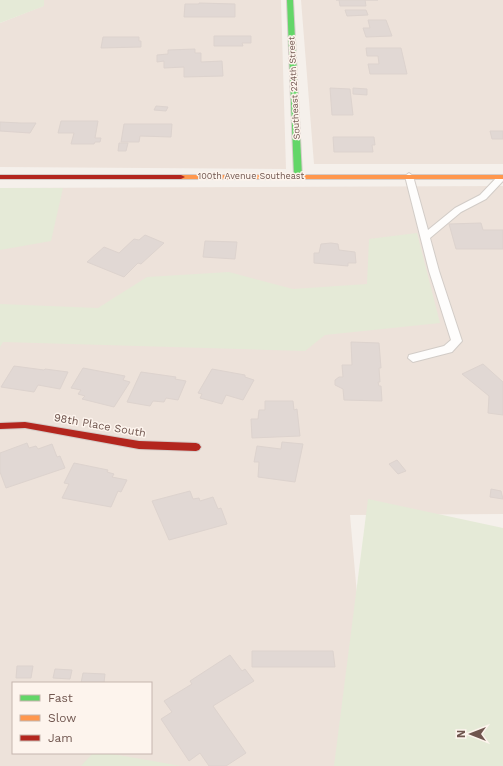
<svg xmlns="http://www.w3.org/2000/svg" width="503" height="766" viewBox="0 0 503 766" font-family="'Work Sans',sans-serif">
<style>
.residential{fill:#ede2da;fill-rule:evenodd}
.green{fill:#e5ead7}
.building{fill:#e1d8d4;stroke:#ddd3ce}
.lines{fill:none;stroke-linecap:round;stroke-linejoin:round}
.lane-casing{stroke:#d2ccc7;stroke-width:2}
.fast-casing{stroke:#d4ccc8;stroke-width:2}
.slow-casing{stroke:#d4ccc8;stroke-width:2}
.jam-casing{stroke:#d4ccc8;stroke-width:2}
.lane{fill:#fefdfc;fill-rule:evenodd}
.fast{fill:#63d668;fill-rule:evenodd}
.slow{fill:#ff974d;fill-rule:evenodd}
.jam{fill:#b3261e;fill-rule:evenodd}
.labels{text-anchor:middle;stroke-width:3;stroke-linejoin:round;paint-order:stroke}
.far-street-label{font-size:9px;fill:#70564f;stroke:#fdf4ed}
.street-label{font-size:11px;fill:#70564f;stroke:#fdf4ed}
</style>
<rect width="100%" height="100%" fill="#f5f0eb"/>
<g class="residential">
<path d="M44,0H281L286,169L0,167V23L43,6Z"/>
<path d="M301,0H503V164H314Z"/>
<path d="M503,186V514L350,515L372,766H0V188ZM13,683H151V753H13Z"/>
</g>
<g class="green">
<path d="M0,0H44V6L0,23Z"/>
<path d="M0,188H63L51,241L0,250Z"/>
<path d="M417,233L440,323L325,335L305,351L3,342L0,347V304L98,308L147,277L229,272L293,289L367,284L369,239Z"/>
<path d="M368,499L503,528V766H334Z"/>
<path d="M93,753H107L181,766H81Z"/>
</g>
<g class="building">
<path d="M336,0H378H365L366,6H340L339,0Z"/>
<path d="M199,3L235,4V17H184L185,4H199Z"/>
<path d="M345,10H366L368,15L347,16Z"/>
<path d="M368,20H386L392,36L366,37L363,28H370Z"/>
<path d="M214,36H251V43H242L243,46H214Z"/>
<path d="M103,37H139V41H141V47L101,48Z"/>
<path d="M366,48H401L407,74H370L368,64H379L378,56H367Z"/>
<path d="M195,49V53H201V62L222,61L223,76L184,77V67L164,68V61L157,62V55L168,54V50Z"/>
<path d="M330,88L350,89L353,115H332Z"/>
<path d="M353,88L367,89V95L353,94Z"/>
<path d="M156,106L168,107L166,111L154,110Z"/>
<path d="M61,121H98L95,138H101L100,142H95L94,144H71L74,133H58Z"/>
<path d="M0,122L21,123H36L30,133L0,131Z"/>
<path d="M124,124H172L171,137L140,136L139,142H121Z"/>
<path d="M490,131H503V139H492Z"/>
<path d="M333,137H374L375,145H372L373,152H334Z"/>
<path d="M119,143H128L126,151H118Z"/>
<path d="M481,223L483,230H503V249H456L449,224Z"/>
<path d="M145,235L164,243L141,264L138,263L124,277L87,262L104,247L119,253L134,239L139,240Z"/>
<path d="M205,241L237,242L235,259L203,257Z"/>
<path d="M331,243L338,244L339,250L355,252L356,263H348V266L314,263V253H319L321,244Z"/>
<path d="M351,342L379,343L381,368H379L380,382H378L379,386H381L382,401L344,400L343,389L335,385V380L339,377H343L342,365H352Z"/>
<path d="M483,364L503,382V415L488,413L489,396L462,374Z"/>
<path d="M14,366L44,370L45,369L68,372L60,389L38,385L34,392L1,387Z"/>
<path d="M83,368L125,376L123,380L130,382L114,407L82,399L85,396L78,394L81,390L71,388Z"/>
<path d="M212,369L245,375V377L254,380L243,400L226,395L222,404L200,398L202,394L198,393Z"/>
<path d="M141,372L176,377L175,379L186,381L178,400L166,398L164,402L153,401L150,406L127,402Z"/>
<path d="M265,401H293L294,410L297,409L300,436L252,438L251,419H258L259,410H265Z"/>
<path d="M282,442L303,444L295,482L258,477L259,462H254L257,446L281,449Z"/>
<path d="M27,443L29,448L36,446L38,449L52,444L57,457L60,456L65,468L6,488L0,472V453Z"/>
<path d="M397,460L406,471L398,474L389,464Z"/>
<path d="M74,463L108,470L107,472L114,474L112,477L127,480L121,492L118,491L111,507L62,498L69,484L64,483Z"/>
<path d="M491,489L501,491L503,499L490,497Z"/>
<path d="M190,491L193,499L199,498L200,501L213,497L218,509L221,508L227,524L169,540L152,501Z"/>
<path d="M252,651H333L335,667H252Z"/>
<path d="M230,655L242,671L245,669L254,681L213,706L246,753L226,766H209L200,753L189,761L161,719L172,712L164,701L192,684L190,681Z"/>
<path d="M17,666H33L31,678H16Z"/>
<path d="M55,669L72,670L70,679L53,678Z"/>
<path d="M83,673L105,674L104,683H81Z"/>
</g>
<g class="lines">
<defs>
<path id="lane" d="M409,173L413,176L428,230L455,208L480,195L499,175H503V181L486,199L461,212L430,238L439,271L462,341L452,352L413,362L408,358L409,355L444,346L451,340L429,271L405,176Z"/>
<path id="fast" d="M287,0H293L302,176L298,178L294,176Z"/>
<rect id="slow" x="178" y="175" width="325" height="4"/>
<g id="jam">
<path d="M0,175H181L185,177L181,179H0Z"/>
<path d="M25,422L139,441L196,443L199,444L201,447L199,450L196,451L139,449L25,428L0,429V423Z"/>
</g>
</defs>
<use href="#lane" class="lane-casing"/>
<use href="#fast" class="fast-casing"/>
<use href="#slow" class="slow-casing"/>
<use href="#jam" class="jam-casing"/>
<use href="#lane" class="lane"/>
<use href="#fast" class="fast"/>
<use href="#slow" class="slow"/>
<use href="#jam" class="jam"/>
</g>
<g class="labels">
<g class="far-street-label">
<text transform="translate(294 88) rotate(-93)" y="3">Southeast 224th Street</text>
<text x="251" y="179">100th Avenue Southeast</text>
</g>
<g class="street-label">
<text transform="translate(100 425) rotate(10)" y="4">98th Place South</text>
</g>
</g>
<rect x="12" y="682" width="140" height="72" fill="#fdf4ed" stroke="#c5b5ae"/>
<rect x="20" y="695" width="20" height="6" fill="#63d668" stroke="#c5b5ae"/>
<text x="48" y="702" font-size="12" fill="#70564f">Fast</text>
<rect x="20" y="715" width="20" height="6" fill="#ff974d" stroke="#c5b5ae"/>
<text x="48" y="722" font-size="12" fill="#70564f">Slow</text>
<rect x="20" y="735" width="20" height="6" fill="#b3261e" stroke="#c5b5ae"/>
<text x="48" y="742" font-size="12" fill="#70564f">Jam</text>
<g transform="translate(471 734) rotate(270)" stroke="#fdf4ed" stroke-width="3" paint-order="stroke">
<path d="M0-3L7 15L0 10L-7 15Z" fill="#70564f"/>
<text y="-6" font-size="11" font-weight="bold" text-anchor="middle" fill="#70564f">N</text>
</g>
</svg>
